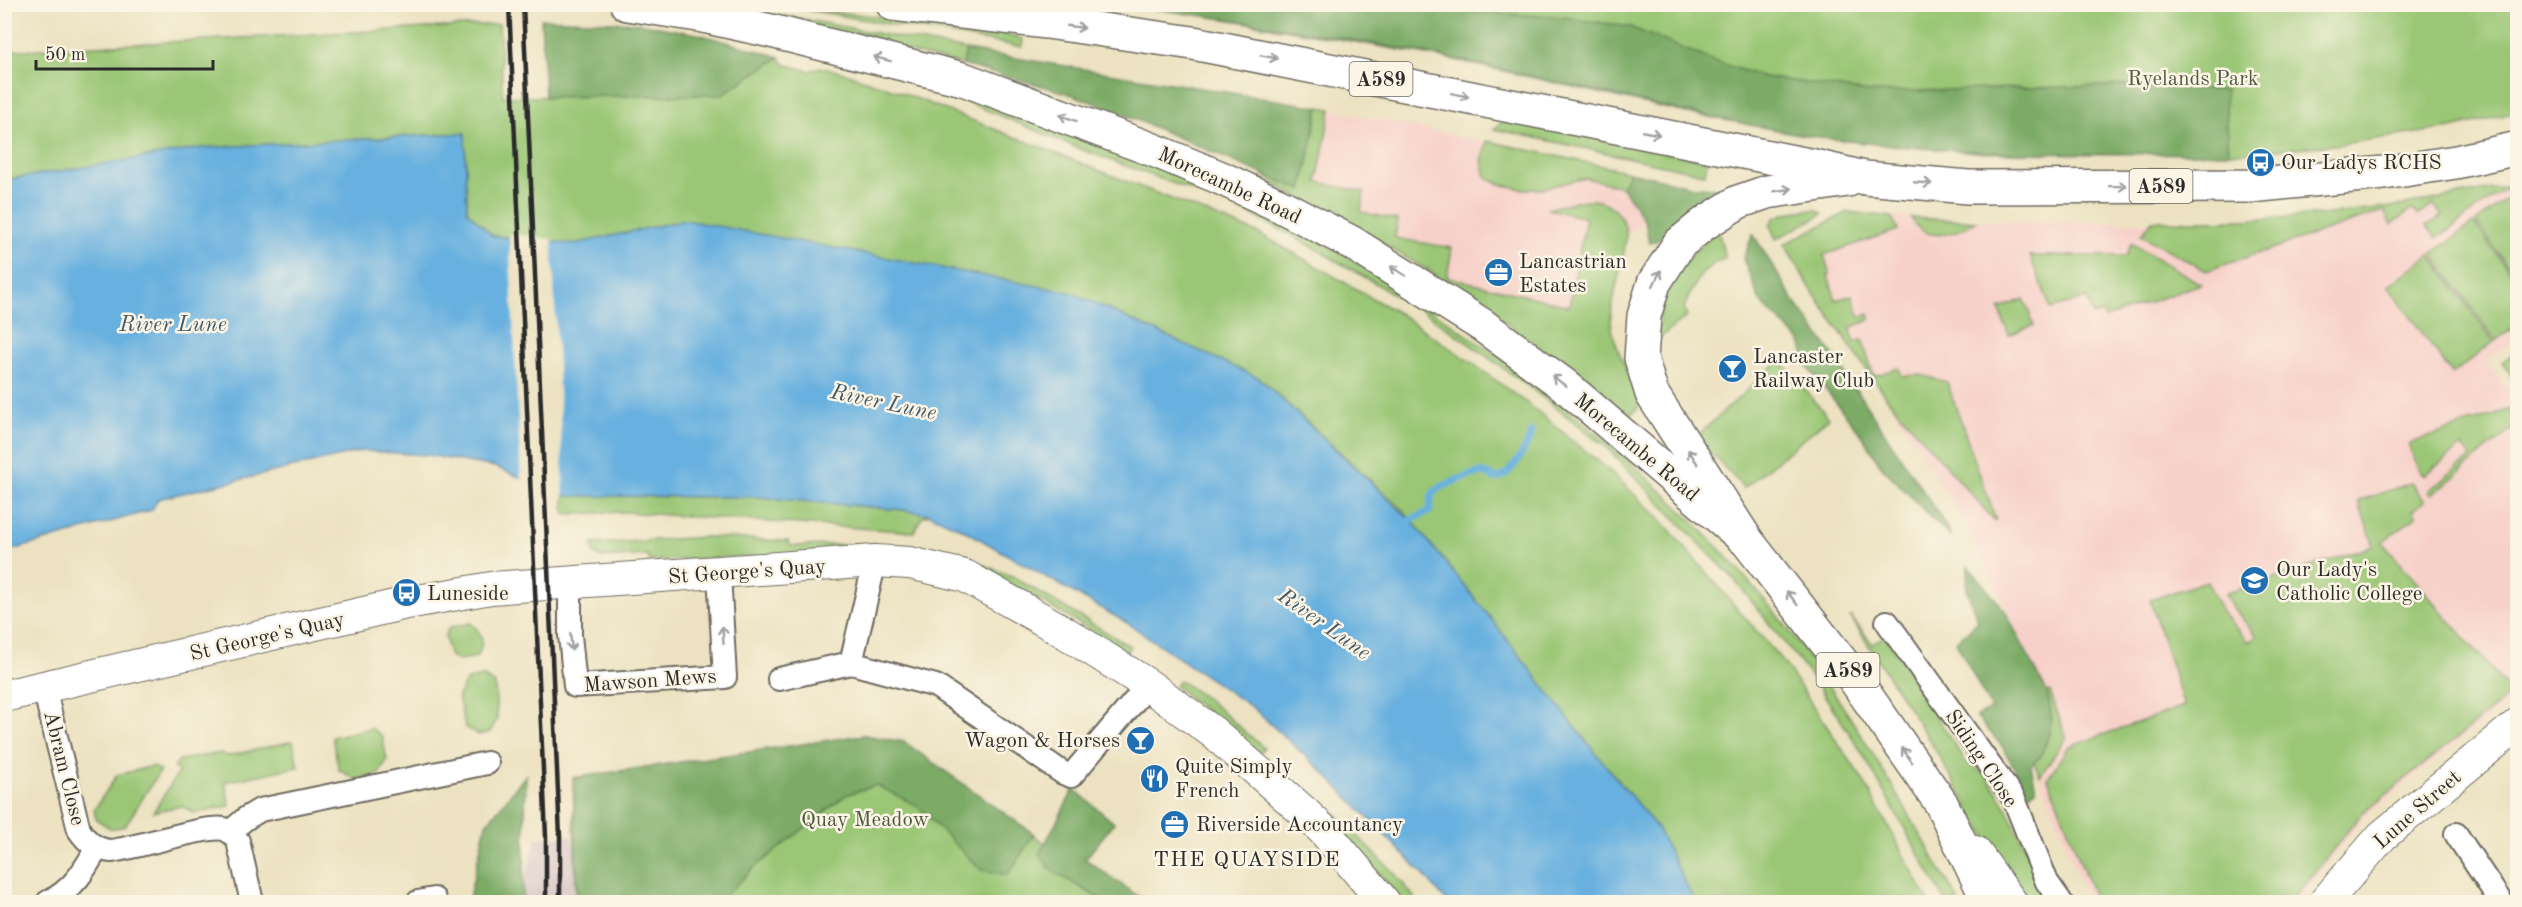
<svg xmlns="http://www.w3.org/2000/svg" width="2522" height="907" viewBox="0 0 2522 907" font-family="'Old Standard TT',serif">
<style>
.built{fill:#f7d1c9}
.industrial{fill:#d2bfc1}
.green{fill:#9ac674;stroke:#627850;stroke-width:1.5}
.forest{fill:#7bab66;stroke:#536b48;stroke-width:1.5}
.water{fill:#67b0df;stroke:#496e85;stroke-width:1.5}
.pier{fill:#ece2c1}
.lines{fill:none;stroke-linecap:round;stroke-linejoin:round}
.stream{stroke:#67b0df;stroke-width:7}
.street-casing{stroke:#6f6b60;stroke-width:26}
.secondary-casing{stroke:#6f6b60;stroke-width:34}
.primary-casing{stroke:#6f6b60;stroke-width:36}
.street{stroke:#fff;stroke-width:22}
.secondary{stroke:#fff;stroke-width:32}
.primary{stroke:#fff;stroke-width:33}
.rail{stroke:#2b2b2b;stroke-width:4.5}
.oneway{stroke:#a0a0a0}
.labels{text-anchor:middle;stroke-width:5;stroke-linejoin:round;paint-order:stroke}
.shield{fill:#fcf5e5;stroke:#6a6863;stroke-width:1.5}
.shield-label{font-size:20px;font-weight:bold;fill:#2b2b2b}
.park-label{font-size:21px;fill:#4c5a41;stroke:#fcf5e5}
.poi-label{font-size:21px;fill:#2b2b2b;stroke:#fcf5e5;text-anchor:start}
.street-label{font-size:21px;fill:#2b2b2b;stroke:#fcf5e5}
.water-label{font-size:22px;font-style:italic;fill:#405a6a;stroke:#fcf5e5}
.neighbourhood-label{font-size:22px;letter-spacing:1.5px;fill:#2b2b2b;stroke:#fcf5e5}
</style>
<rect width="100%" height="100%" fill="#fcf5e5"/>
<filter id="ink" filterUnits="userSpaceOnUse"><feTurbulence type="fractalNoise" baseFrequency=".0167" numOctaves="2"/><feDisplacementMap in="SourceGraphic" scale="12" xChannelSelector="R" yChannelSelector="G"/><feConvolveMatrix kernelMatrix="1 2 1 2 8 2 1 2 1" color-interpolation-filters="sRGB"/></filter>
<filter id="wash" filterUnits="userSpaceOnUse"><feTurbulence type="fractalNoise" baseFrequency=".008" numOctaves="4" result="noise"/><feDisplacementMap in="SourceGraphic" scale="24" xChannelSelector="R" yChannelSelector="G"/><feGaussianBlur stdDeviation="1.35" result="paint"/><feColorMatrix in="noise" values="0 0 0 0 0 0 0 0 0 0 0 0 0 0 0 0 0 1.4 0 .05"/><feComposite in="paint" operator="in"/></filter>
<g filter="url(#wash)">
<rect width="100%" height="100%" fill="#ece2c1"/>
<g class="built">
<path d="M1319,107L1630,172L1622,187L1645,221L1626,236L1560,350L1302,190Z"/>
<path d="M2517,184V338L2487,361L2517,406V694L2364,818L2298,902H2088L2011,700L2043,685L1967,526L1885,396L1813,294L1783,244L1847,211L1892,216L2026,222H2214L2298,217L2385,208Z"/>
</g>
<path class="industrial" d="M571,836L587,902H524V884L536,838Z"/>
<g class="green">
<path d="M1119,5H2517V112L2452,128L2334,145L2229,153H1985L1820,137L1686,113L1455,60L1204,15Z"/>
<path d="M790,7L969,26L1023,39L1022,47Z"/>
<path d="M786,16L966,50L963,65L785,21Z"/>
<path d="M499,24L503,97L720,95L780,57L784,64L810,71L820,67L845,73L903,93L1260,234L1400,314L1475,365L1536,410L1611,472L1662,521L1784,663L1863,780L1929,902H1695L1657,828L1590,746L1481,606L1403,510L1259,378L685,220L574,244L493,236L467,211L465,133L202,148L5,180V51Z"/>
<path d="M919,82C1037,118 1154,163 1266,214C1321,239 1375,273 1426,307C1561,396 1688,501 1788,629C1854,715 1906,809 1959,902H1946L1859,748L1817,684L1733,578L1606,447L1528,386L1420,309L1297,238L1231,205L1083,150Z"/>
<path d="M1319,107L1331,109L1317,182L1364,192L1361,212L1398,220L1395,238L1452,248L1447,277L1569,306L1586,218L1548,209C1571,202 1603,190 1619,215C1624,221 1626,228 1626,236C1625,263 1612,290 1611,318C1611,342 1630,375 1639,400L1638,408L1633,413L1625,414L1529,339L1443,279L1385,245L1279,187L1263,175L1302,189Z"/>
<path d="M1506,119L1707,161L1705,174L1494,129Z"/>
<path d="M1487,141L1630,172L1622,187L1586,178L1540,189H1522L1503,185L1490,180L1486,176L1482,161Z"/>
<path d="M2510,186L2437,238L2426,226L2442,216L2434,205L2418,215L2412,209L2391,225L2384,211L2206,271L2141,235L2152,221C2230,222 2307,218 2384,208C2426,202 2468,193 2510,186Z"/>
<path d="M2517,191V279L2476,222Z"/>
<path d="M1806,210H1817L1823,214L1776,239L1770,225L1774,218L1786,213Z"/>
<path d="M1848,212L1892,217L1898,230L1824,255L1830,275L1828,276L1836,300L1852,295L1860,317L1869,314L1870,320L1850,328L1855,342L1862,340L1874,376L1899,368L1902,376L1921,375L1947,382L1996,520H1994L1885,396L1814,294L1784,244Z"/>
<path d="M1911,218L1976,221C1957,234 1925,245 1911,218Z"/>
<path d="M2474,223L2517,282V325L2496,341L2432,254Z"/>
<path d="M1718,229L1725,258C1700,268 1695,284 1684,307L1687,316L1661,337L1658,336C1658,287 1684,260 1718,229Z"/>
<path d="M2131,243L2201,284L2105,318L2102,313L2093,316L2087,298L2051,309L2030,256H2126Z"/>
<path d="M2430,255L2494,342L2452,374L2388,286Z"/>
<path d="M2024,299L2034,325L2009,335L1999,309Z"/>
<path d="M2517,350V383L2502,362Z"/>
<path d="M1780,360L1829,418L1744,488L1696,437Z"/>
<path d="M2513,408L2517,425L2432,495L2428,491L2471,457L2462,446L2424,476L2418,469L2408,444Z"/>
<path d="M2411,483L2425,501L2413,510L2417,516L2382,542L2512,693L2360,816L2291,902H2096L2048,778L2068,747L2184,706L2150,600L2207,581L2222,612L2248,642L2257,636L2234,609L2225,594L2374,546L2358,501Z"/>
<path d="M564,496L758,497L904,510L929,514L922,517L914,532L624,512L564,514Z"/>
<path d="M705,537L788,541L791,546L873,544L929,548L928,554L897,550L649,561L648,555L601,558L593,552V544Z"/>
<path d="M950,553L1012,576L1131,647L1128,652L1020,589L948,560Z"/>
<path d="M1850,616L1873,644L1885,635L1965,761L1987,776L2003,801L2050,902H2025L2007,868L1977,823L1938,754Z"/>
<path d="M471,623C483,634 485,642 477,657L458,660L449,655L445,635L450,627Z"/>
<path d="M484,677L495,684L497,719L490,732L478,735L465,727L458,696L467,680Z"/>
<path d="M1179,680L1210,701L1264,748L1259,754L1175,686Z"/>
<path d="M2050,691L2066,738L2040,776L2034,762L2040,757L2051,713L2047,692Z"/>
<path d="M371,728L382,736L387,760L378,775L357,780L339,770L332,737Z"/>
<path d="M864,735L904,742L1046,844L1074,789L1114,823L1085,859L1146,902H576L573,778Z"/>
<path d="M293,741L298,767L225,782L230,806L194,813L182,806L153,812L179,772L174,768L179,760L221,753L228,756Z"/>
<path d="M153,766L160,771L125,826L111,829L96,819L94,810L117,775Z"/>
<path d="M1334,812L1396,875L1418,902H1403L1353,843L1329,818Z"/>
</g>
<g class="forest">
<path d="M1429,5L1483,13L1563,17L1630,27L1719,63L1764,77L1870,92L2133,85L2225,90L2229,153C2092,154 1954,157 1818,137C1695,118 1575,84 1454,59C1343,37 1231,18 1119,5Z"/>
<path d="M541,19L638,23L702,35L780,57L721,95L545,97Z"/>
<path d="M966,50L1319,107L1302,190C1227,161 1154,124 1078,97C1041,84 1001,76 963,65Z"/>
<path d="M1630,172L1695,187L1723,188L1725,195C1709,201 1691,209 1678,220C1670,227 1660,243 1649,243L1645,221L1622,187Z"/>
<path d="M1753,234L1794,301L1832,353L1948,529L1951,538L1881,466L1860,433L1806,365L1801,342L1760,301L1743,259Z"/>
<path d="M1968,566L2005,611L2047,692L2051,713L2050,733L2040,757L2031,765L2036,790L2029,794L2002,746L1976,716L1991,709L1956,642L1978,621L1967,591Z"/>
<path d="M864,735L904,742L1034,834L1008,875L981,870L916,805L876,785L846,795L754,868L718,902H578L573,778Z"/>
<path d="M526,775L523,902H468L486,824Z"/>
<path d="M1074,789L1114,823L1085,859L1146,902H1105L1051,870L1039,855Z"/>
</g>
<path class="water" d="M465,133L467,211L493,236L574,244L685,220L1070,292L1259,378L1411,520L1481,606L1590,746L1657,828L1695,902H1447L1423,874L1322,771L1253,708L1127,623L962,529L929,514L904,510L758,497L564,496L495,467L427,455L362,451L158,499L152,510L5,552V180L202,148Z"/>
<path class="pier" d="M509,234L552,239L564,499L521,481Z"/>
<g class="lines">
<path class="stream" d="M1411,520L1430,511C1430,506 1430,498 1433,493C1437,487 1476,471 1484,473C1490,474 1493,481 1501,477C1512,473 1530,443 1531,432"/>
</g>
</g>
<g filter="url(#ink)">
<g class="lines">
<defs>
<g id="street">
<path d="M570,584V635L575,686L725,677L719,574"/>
<path d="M1887,622L2014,799L2047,882L2061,902"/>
<path d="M851,663L875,561"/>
<path d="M779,679L851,663L936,686L1063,773L1071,776L1148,685"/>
<path d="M44,688L79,830C87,842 96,850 111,851C137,848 205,825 224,829C230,831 235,836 238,841L252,902"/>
<path d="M230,832L245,819L260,810L487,763"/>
<path d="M2456,834L2501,902"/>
<path d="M48,902C73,890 84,871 97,848"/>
<path d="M418,902L434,899"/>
</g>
<g id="secondary">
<path d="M4,696L407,603L491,588L875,561L910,563L965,576L1061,630L1148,685L1214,733L1304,812L1325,832L1384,902"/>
<path d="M1975,852L2011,902"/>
<path d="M2325,902L2382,836L2518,724"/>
</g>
<g id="primary">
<path d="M627,4L698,15L771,31L963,79L1156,151L1221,178L1283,207L1352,243L1482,325L1563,384L1747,541"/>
<path d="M893,4L1047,22L1193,43L1814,166L1865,178L1968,187L2250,186L2384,173L2456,162L2518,148"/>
<path d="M1848,180L1767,192L1738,202L1705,223L1679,244L1654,283L1644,316L1641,358L1652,394L1747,541L1851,674L1941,803L1989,902"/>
</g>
</defs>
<use href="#street" class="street-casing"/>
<use href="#secondary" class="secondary-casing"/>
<use href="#primary" class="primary-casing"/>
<use href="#street" class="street"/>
<use href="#secondary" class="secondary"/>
<use href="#primary" class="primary"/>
<g class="rail">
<path d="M509,4L546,837V902"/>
<path d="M523,4L560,837V902"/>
</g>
</g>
<defs><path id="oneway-shaft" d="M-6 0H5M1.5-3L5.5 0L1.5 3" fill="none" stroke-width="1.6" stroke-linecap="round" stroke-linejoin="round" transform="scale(1.5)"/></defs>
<g class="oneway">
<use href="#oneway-shaft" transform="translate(1076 27) rotate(8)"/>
<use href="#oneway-shaft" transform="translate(1269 57) rotate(11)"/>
<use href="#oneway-shaft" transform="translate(882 59) rotate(-166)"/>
<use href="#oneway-shaft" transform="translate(1460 95) rotate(12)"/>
<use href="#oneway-shaft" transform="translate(1068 118) rotate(-160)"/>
<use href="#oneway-shaft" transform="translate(1651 133) rotate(11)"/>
<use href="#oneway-shaft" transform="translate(1923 183) rotate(5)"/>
<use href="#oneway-shaft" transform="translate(2118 186) rotate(-1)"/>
<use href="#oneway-shaft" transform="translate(1783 190) rotate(-8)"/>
<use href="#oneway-shaft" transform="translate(1398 271) rotate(-149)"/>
<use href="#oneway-shaft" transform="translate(1657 278) rotate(-64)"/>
<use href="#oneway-shaft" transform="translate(1559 381) rotate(-143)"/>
<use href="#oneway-shaft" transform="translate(1693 457) rotate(-123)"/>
<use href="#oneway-shaft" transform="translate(1792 598) rotate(-128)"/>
<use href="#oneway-shaft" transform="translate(723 635) rotate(-93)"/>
<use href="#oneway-shaft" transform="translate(571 642) rotate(85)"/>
<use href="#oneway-shaft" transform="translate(1907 755) rotate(-125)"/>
</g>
</g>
<defs>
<symbol id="bus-disc" viewBox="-11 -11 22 22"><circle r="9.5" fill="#1f6fb2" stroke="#fcf5e5"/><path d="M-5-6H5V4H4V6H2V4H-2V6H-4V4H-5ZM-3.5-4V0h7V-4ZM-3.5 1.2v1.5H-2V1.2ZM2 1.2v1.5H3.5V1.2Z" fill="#fff"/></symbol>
<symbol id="office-disc" viewBox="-11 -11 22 22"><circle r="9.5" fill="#1f6fb2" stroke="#fcf5e5"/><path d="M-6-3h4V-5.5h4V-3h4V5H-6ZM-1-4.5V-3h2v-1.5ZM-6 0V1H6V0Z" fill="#fff"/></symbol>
<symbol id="bar-disc" viewBox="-11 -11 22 22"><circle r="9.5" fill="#1f6fb2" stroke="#fcf5e5"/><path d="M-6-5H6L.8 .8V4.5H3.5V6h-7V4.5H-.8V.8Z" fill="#fff"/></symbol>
<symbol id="school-disc" viewBox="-11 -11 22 22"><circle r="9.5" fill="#1f6fb2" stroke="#fcf5e5"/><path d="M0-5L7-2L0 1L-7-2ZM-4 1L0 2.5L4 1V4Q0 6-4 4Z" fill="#fff"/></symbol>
<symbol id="restaurant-disc" viewBox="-11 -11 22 22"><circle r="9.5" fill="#1f6fb2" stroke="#fcf5e5"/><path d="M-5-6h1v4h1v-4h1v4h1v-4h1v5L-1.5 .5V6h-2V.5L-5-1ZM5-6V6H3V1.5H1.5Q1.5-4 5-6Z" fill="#fff"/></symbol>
</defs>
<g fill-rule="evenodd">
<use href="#bus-disc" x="2244" y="146" width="33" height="33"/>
<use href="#office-disc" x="1482" y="256" width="33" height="33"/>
<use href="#bar-disc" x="1716" y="352" width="33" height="33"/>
<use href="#school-disc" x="2238" y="564" width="33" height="33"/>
<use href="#bus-disc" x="390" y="576" width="33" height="33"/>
<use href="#bar-disc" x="1124" y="724" width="33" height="33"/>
<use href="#restaurant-disc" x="1138" y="762" width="33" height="33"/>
<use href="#office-disc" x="1158" y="808" width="33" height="33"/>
</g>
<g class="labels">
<g class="shield">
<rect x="1349.5" y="62" width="63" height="34" rx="4.5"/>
<rect x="2129.5" y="169" width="63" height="34" rx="4.5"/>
<rect x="1816.5" y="653" width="63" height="34" rx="4.5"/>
</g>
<g class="shield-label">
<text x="1381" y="86">A589</text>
<text x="2161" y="193">A589</text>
<text x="1848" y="677">A589</text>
</g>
<g class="park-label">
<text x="2193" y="85">Ryelands Park</text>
<text x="865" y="826">Quay Meadow</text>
</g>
<g class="poi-label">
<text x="2281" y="169">Our Ladys RCHS</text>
<text x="1519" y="268">Lancastrian<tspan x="1519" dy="24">Estates</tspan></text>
<text x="1753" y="363">Lancaster<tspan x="1753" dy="24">Railway Club</tspan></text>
<text x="2276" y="576">Our Lady's<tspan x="2276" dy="24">Catholic College</tspan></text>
<text x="427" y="600">Luneside</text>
<text x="1120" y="747" text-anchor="end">Wagon &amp; Horses</text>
<text x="1175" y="773">Quite Simply<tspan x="1175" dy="24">French</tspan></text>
<text x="1196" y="831">Riverside Accountancy</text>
</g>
<g class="street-label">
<text transform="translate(1230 185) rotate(25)" y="7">Morecambe Road</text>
<text transform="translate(1637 447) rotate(40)" y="7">Morecambe Road</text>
<text transform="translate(747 571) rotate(-4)" y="7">St George's Quay</text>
<text transform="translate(267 636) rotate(-13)" y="7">St George's Quay</text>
<text transform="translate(650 680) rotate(-4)" y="7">Mawson Mews</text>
<text transform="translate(1982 758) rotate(56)" y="7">Siding Close</text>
<text transform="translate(65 768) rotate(76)" y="7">Abram Close</text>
<text transform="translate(2417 809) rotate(-41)" y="7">Lune Street</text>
</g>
<g class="water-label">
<text x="173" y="331">River Lune</text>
<text transform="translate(884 401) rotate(12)" y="8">River Lune</text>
<text transform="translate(1325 623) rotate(35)" y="8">River Lune</text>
</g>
<g class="neighbourhood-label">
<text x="1247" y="866">THE QUAYSIDE</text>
</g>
</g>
<rect width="2522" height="907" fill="none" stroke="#fcf5e5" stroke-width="24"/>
<path d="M36 60v9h177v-9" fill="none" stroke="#2b2b2b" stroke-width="3"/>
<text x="45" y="60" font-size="18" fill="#2b2b2b" stroke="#fcf5e5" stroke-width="4.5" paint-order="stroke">50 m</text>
</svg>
